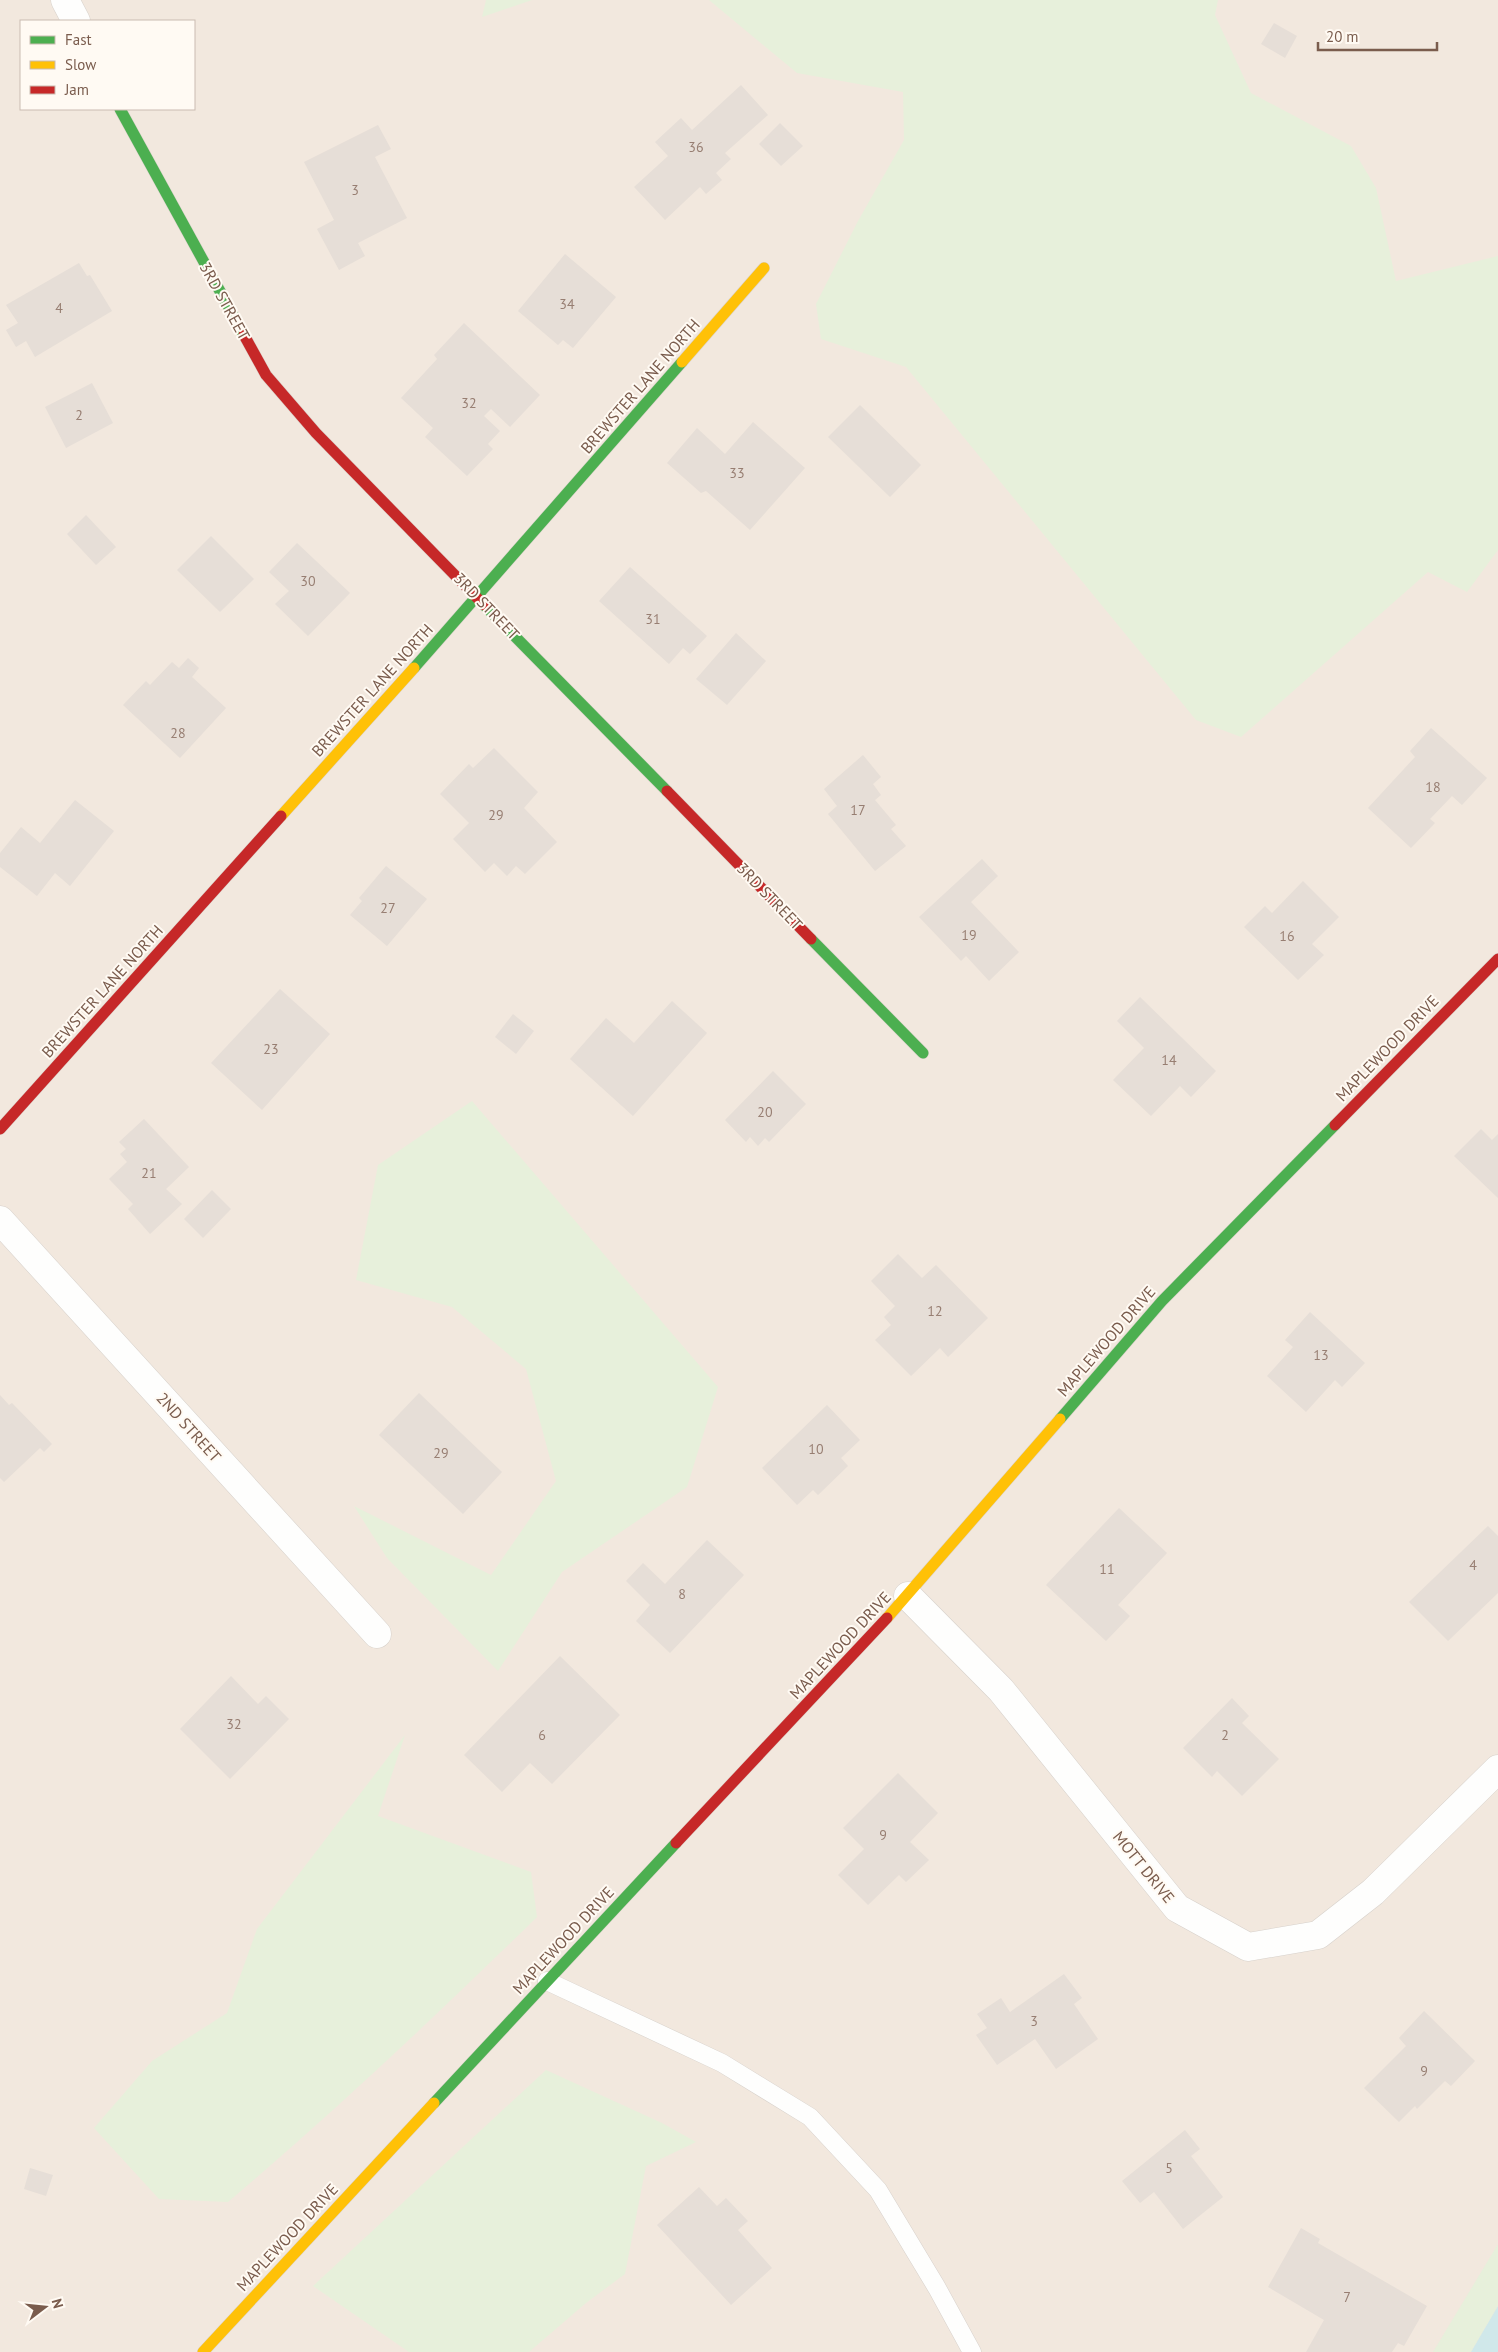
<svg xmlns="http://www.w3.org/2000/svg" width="1498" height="2352" viewBox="0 0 1498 2352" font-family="'PT Sans',sans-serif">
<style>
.residential{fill:#f2e8de;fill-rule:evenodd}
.green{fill:#e7f0db}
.water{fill:#d0e8ea}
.building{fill:#e6ded7}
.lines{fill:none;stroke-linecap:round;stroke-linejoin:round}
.lane-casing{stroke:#d7d1cb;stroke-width:19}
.street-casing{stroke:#d7d1cb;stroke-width:29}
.fast-casing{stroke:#d9d2cb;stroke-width:12}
.slow-casing{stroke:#d9d2cb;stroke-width:12}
.jam-casing{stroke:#d9d2cb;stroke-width:12}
.lane{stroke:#fefefd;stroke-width:18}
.street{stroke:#fefefd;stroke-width:28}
.fast{stroke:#4caf50;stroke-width:11}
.slow{stroke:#ffc107;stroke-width:11}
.jam{stroke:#c62828;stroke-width:11}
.labels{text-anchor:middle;stroke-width:4;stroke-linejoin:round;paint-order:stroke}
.number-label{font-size:14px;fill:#977e72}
.street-label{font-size:16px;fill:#7a5c4d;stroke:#fffaf3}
</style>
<rect width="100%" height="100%" fill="#f9f5f0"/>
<path class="residential" d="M0,0H1498V2341L1490,2352H0ZM21,21H194V109H21Z"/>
<g class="green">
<path d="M486,0H532L482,17Z"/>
<path d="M709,0H1218L1215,15L1251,93L1351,146L1376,188L1396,281L1498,256V550L1467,592L1428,572L1241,737L1196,720L906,367L821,339L816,304L858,221L904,140L903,92L797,73Z"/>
<path d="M472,1101L718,1387L687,1487L562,1572L498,1671L387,1558L354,1506L491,1575L556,1481L526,1369L452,1307L356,1280L378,1165Z"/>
<path d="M405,1735L378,1816L531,1872L537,1917C437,2015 335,2111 228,2202L159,2199L94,2128L152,2061L227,2013L257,1929Z"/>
<path d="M546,2070L662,2123L696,2142L646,2166L625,2274L586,2303L529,2352H409L313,2286Z"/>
<path d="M1498,2244V2306L1471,2352H1433Z"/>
</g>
<path class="water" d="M1498,2306V2352H1471Z"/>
<g class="building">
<path d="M1274,23L1297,36L1285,58L1261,44Z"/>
<path d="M741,85L768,115L725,153L731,159L716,173L722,180L706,194L700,187L665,220L634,187L668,156L655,142L681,118L692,130Z"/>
<path d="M780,123L803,146L781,166L759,144Z"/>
<path d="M378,125L391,149L375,157L407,218L358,243L365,256L339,270L317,229L334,220L304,162Z"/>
<path d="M565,254L616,297L573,348L563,340L558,345L518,311Z"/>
<path d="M79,263L87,276L90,275L112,311L35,357L26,341L16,347L6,330L18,323L6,305Z"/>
<path d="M464,323L540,395L510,427L491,409L484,416L500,431L488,444L493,449L467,476L425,437L433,428L401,398L437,359L434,355Z"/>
<path d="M92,383L113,423L66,448L45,407Z"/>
<path d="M860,405L921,465L890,497L828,437Z"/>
<path d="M753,422L805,468L750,530L706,491L701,493L667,463L697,428L725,454Z"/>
<path d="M86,515L116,547L96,565L67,534Z"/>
<path d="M211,536L254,579L220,612L177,570Z"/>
<path d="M297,543L350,593L308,636L275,604L289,591L269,572Z"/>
<path d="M630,567L707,636L690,654L683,648L669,664L599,601Z"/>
<path d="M736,633L766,661L727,705L696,679Z"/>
<path d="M188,658L199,668L192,677L226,708L180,758L123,705L146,681L150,685L172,662L179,668Z"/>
<path d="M1431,728L1487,778L1462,805L1452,796L1430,819L1435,823L1411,848L1368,808L1415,757L1410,751Z"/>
<path d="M494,748L538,792L524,808L557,842L525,874L516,866L507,876L494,863L485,872L453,839L469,823L440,794L469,764L473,768Z"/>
<path d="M863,755L881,777L873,784L881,795L875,800L896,825L891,829L906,846L875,871L828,814L837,806L824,789Z"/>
<path d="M75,800L114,831L70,886L55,873L37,896L0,867V853L21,827L40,843Z"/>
<path d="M982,859L998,876L971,902L1019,952L989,981L966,956L961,961L919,917Z"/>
<path d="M386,866L427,899L387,946L350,915L362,901L359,898Z"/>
<path d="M1303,881L1339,917L1312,944L1324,955L1298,980L1244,927L1265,906L1272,913Z"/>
<path d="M280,989L330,1034L262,1110L211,1063Z"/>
<path d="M1140,997L1216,1071L1191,1097L1180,1086L1151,1116L1113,1080L1144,1048L1117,1021Z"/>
<path d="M672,1001L707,1033L633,1116L570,1059L606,1018L634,1043Z"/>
<path d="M513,1014L534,1031L516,1054L495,1037Z"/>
<path d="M773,1071L806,1104L769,1142L765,1138L758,1146L750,1137L746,1142L725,1120Z"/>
<path d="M144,1119L189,1167L166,1189L182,1204L150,1234L128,1209L133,1204L109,1179L127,1162L120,1154L126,1149L119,1142Z"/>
<path d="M1481,1129L1492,1140L1498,1134V1198L1454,1156Z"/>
<path d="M212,1190L231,1209L203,1238L184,1219Z"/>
<path d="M898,1254L922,1278L936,1265L988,1318L948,1357L940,1348L911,1376L875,1340L891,1325L884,1317L895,1306L871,1281Z"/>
<path d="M1310,1312L1365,1363L1342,1387L1335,1380L1306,1412L1267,1376L1293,1347L1285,1340Z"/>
<path d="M419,1393L502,1472L463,1514L379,1435Z"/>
<path d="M0,1395L9,1405L12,1403L52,1444L44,1452L40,1448L4,1482L0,1478Z"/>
<path d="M827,1405L860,1440L841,1458L848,1466L818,1495L813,1490L797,1505L762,1468Z"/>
<path d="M1119,1508L1167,1553L1118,1605L1130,1616L1106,1641L1046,1585Z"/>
<path d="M1488,1526L1498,1536V1593L1448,1641L1409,1602Z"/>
<path d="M707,1540L744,1575L670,1653L636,1621L650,1605L626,1581L643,1563L665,1584Z"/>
<path d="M560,1656L620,1715L552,1784L530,1763L502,1792L464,1755Z"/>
<path d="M231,1676L258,1704L266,1696L289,1719L230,1779L180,1729Z"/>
<path d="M1232,1698L1249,1716L1242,1723L1279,1759L1242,1796L1217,1771L1212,1777L1183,1748Z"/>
<path d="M898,1773L938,1813L910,1842L929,1860L906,1882L899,1875L868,1905L838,1875L864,1849L843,1828Z"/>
<path d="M1064,1974L1082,1998L1074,2004L1098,2039L1056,2069L1035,2039L997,2065L976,2035L987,2028L977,2014L1001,1998L1010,2012Z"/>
<path d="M1424,2011L1475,2061L1451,2086L1445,2081L1417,2109L1415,2106L1399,2122L1364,2088L1406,2046L1399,2038Z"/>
<path d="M1185,2130L1200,2149L1191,2156L1223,2197L1183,2229L1154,2192L1140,2203L1122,2181Z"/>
<path d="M30,2168L53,2175L46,2196L24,2189Z"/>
<path d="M699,2187L717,2206L726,2198L748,2221L738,2230L772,2268L731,2305L657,2225Z"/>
<path d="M1301,2228L1320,2239L1318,2243L1427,2306L1404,2346L1398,2343L1392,2352H1306L1324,2320L1268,2287Z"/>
</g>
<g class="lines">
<defs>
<path id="lane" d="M547,1981L722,2063L810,2117L878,2190L937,2288L972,2352"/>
<g id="street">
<path d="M65,0L76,21"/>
<path d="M0,1220L377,1634"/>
<path d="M908,1596L1001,1690L1177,1908L1248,1947L1318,1935L1373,1892L1498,1769"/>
</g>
<g id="fast">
<path d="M120,109L244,335"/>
<path d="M484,605L667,791"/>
<path d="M414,668L682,362"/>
<path d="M811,939L923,1053"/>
<path d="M1060,1419L1162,1301L1335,1125"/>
<path d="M434,2103L676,1843"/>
</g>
<g id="slow">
<path d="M682,362L764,268"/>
<path d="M281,816L414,668"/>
<path d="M887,1618L1060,1419"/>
<path d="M203,2352L434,2103"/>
</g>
<g id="jam">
<path d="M244,335L266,375L316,433L484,605"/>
<path d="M667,791L811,939"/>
<path d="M1335,1125L1498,959"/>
<path d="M0,1129L281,816"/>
<path d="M676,1843L887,1618"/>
</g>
</defs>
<use href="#lane" class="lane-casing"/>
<use href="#street" class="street-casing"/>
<use href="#fast" class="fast-casing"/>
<use href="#slow" class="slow-casing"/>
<use href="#jam" class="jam-casing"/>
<use href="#lane" class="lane"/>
<use href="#street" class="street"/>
<use href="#fast" class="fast"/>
<use href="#slow" class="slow"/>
<use href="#jam" class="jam"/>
</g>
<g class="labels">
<g class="number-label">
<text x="696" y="152">36</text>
<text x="355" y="195">3</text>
<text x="567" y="309">34</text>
<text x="59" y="313">4</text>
<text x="469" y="408">32</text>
<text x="79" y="420">2</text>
<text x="737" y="478">33</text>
<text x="308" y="586">30</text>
<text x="653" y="624">31</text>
<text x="178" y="738">28</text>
<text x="1433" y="792">18</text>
<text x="858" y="815">17</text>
<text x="496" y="820">29</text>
<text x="388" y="913">27</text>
<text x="969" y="940">19</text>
<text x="1287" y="941">16</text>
<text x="271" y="1054">23</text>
<text x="1169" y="1065">14</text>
<text x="765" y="1117">20</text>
<text x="149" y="1178">21</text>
<text x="935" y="1316">12</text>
<text x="1321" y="1360">13</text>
<text x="816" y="1454">10</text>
<text x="441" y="1458">29</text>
<text x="1473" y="1570">4</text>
<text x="1107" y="1574">11</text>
<text x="682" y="1599">8</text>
<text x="234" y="1729">32</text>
<text x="542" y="1740">6</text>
<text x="1225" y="1740">2</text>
<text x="883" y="1840">9</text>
<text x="1034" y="2026">3</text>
<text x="1424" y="2076">9</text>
<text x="1169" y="2173">5</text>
<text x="1347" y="2302">7</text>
</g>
<g class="street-label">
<text transform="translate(225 301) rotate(61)" y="6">3RD STREET</text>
<text transform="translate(640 386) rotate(-49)" y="6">BREWSTER LANE NORTH</text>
<text transform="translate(487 606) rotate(46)" y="6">3RD STREET</text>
<text transform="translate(372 690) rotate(-48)" y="6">BREWSTER LANE NORTH</text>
<text transform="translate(770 896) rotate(46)" y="6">3RD STREET</text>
<text transform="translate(102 991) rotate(-48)" y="6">BREWSTER LANE NORTH</text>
<text transform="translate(1387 1048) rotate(-46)" y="6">MAPLEWOOD DRIVE</text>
<text transform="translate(1106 1341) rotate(-49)" y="6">MAPLEWOOD DRIVE</text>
<text transform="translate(189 1427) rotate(48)" y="6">2ND STREET</text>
<text transform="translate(840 1645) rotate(-47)" y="6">MAPLEWOOD DRIVE</text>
<text transform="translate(1144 1867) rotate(51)" y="6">MOTT DRIVE</text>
<text transform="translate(563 1940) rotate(-47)" y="6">MAPLEWOOD DRIVE</text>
<text transform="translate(287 2237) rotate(-47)" y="6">MAPLEWOOD DRIVE</text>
</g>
</g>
<rect x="20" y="20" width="175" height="90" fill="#fffaf3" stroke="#cabbb1"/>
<rect x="30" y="36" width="25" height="8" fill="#4caf50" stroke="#cabbb1"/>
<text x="65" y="45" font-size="15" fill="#7a5c4d">Fast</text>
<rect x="30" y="61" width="25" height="8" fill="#ffc107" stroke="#cabbb1"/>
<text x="65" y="70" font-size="15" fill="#7a5c4d">Slow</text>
<rect x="30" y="86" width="25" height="8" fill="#c62828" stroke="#cabbb1"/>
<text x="65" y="95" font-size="15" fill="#7a5c4d">Jam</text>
<g transform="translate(45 2307) rotate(74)" stroke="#fffaf3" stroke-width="4" paint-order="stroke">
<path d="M0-4L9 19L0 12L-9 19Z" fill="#7a5c4d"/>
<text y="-8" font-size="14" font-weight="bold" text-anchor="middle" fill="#7a5c4d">N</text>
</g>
<path d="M1318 42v8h119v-8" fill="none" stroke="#7a5c4d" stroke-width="2.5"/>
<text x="1326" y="42" font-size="15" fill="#7a5c4d" stroke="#fffaf3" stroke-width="4" paint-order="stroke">20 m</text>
</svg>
